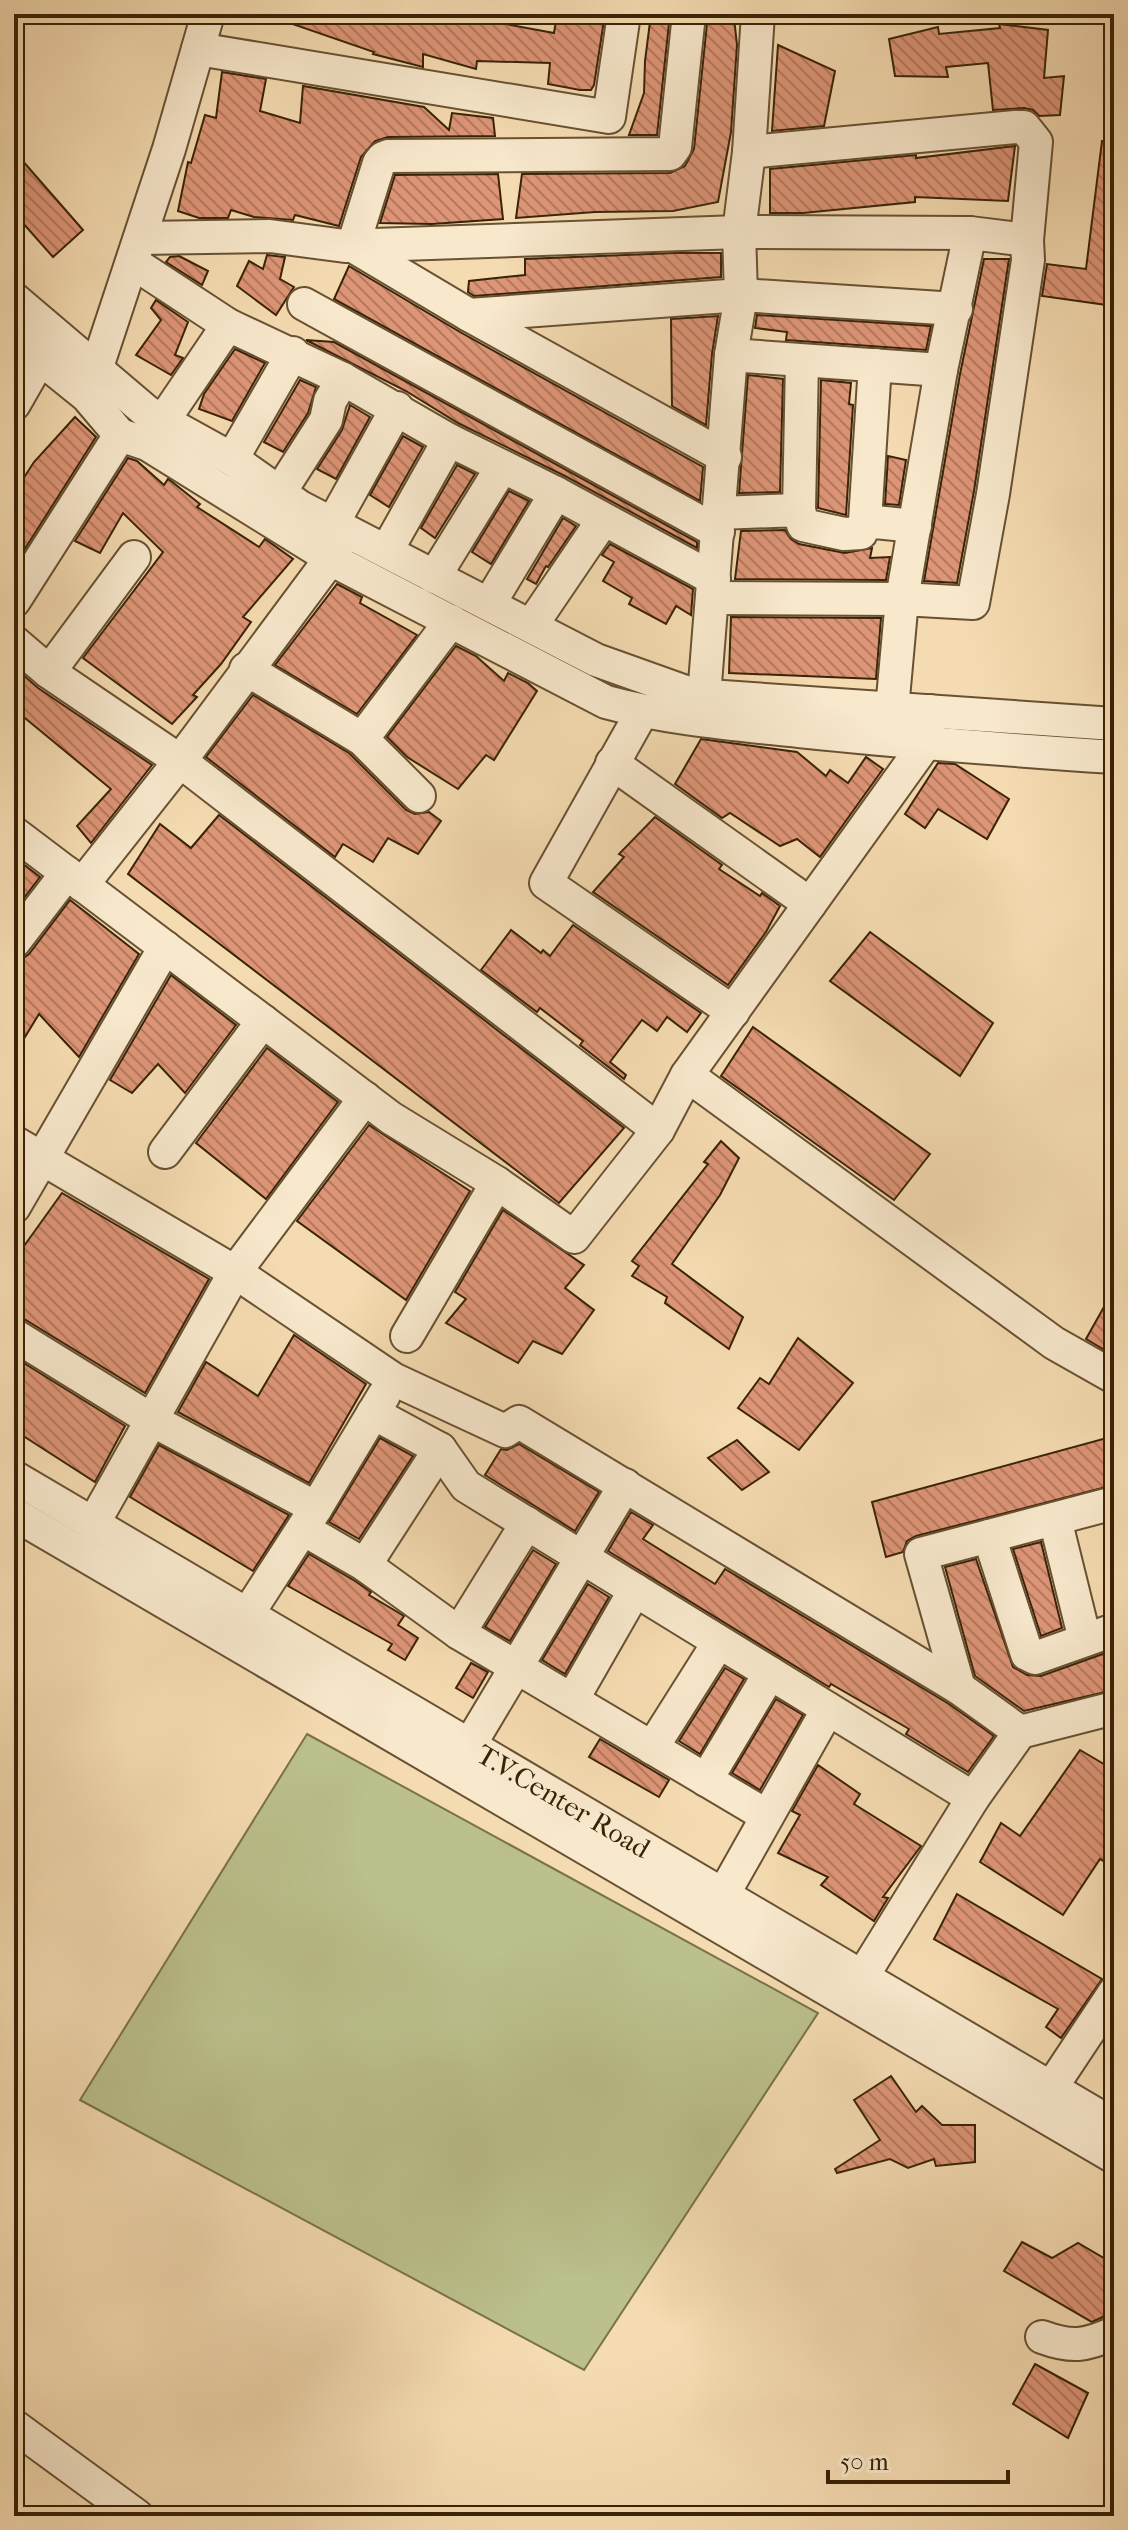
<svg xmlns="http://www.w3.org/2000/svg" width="1128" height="2530" viewBox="0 0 1128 2530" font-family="'IM FELL French Canon',serif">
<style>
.green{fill:#bbc08c;stroke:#7a724a;stroke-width:2}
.building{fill:url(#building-back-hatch);stroke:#392307;stroke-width:2}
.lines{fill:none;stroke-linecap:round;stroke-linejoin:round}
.minor-casing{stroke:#685132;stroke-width:36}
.minor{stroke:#f8e8cc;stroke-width:32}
.labels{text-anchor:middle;stroke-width:8;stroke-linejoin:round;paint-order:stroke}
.street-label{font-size:28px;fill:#392307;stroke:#f8e8cc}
</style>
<defs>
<pattern id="building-back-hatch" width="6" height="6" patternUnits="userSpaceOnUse" patternTransform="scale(2)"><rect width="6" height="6" fill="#dd9577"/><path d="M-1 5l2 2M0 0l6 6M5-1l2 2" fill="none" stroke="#b47960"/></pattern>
</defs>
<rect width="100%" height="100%" fill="#f5dbb1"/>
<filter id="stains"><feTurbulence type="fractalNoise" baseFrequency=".0025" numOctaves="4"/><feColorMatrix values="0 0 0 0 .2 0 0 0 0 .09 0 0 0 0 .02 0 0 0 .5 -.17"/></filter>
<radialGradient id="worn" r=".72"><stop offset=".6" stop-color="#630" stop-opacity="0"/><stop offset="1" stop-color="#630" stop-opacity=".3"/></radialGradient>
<path class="green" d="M307,1734L818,2013L584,2370L80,2100Z"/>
<g class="building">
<path d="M273,14H484V20L554,33L557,14H605L594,85L591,90H580L548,84L550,63L477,61L476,69L423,54V67L373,54L374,52L272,17Z"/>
<path d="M651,14H670L657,135H629L644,93L645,61Z"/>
<path d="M708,14L734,18L737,45L731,132L718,202L673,211L595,212L516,218L522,174L670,173L685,166L694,149Z"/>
<path d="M999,24L1048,30L1044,78L1064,76L1060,115L1039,116L1033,110L1024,108L993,110L988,63L946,67L948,77L895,76L889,39L938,27L939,34L1000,28Z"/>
<path d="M778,45L835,71L824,126L772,131Z"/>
<path d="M222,72L266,79L260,111L300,123L303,86L424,107L449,130L452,113L493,118L495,136L388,137L375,141L361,157L339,226L295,215L293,220L254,217L231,210L228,218H199L178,211L188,162L191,163L205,115L216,118Z"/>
<path d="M1102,141H1114V306L1042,296L1047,264L1086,269Z"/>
<path d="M1015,146L1008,201L915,197V202L803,213H770V169L916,155V158Z"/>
<path d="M14,151L83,230L53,257L14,213Z"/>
<path d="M498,174L503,219L432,224L380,223L395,175Z"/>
<path d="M675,253H721V277L474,296L468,292L469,281L525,275V259Z"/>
<path d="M267,255L285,257L280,279L294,287L276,315L237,286L249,261L263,269Z"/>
<path d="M179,256L208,271L202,285L166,262L170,257Z"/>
<path d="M984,259H1009L974,491L957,583L924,581L960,374Z"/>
<path d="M349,266L460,332L703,467L700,501L334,299Z"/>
<path d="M156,300L188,322L175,355L183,358L171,375L136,355L161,320L151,308Z"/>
<path d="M757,315L931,326L926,350L786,340L787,332L755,328Z"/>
<path d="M718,316L712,354L706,425L672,406L671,319Z"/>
<path d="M306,340L334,342L697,542V548L565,476L458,423L406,391Z"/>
<path d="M235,349L265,363L232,421L199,409L204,394Z"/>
<path d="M748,375L783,379L780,492L739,493Z"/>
<path d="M300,380L316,387L308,413L283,452L264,442Z"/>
<path d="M821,380L851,383L849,404L853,405L846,515L818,508Z"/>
<path d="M350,405L370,417L336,479L317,469L342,430Z"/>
<path d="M75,417L96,437L14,566V493L34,462Z"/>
<path d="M403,436L423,447L389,507L370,495Z"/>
<path d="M888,456L906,460L899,505L885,504Z"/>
<path d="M128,458L137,461L164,485L168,479L171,481L200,504L197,507L259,547L265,539L293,559L243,617L251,622L221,664L193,695L197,697L172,724L83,658L163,552L123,513L100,553L75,541Z"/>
<path d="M457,465L475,474L435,538L421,528Z"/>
<path d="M509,491L529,501L491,564L472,552Z"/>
<path d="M563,518L576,526L548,567L546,566L536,584L527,579Z"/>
<path d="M785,530L791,539L799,544L845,553L872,548L870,558L890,557L886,580L735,579L741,531Z"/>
<path d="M610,544L693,589L691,615L676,606L666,624L629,604L632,598L603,581L614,562L602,555Z"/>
<path d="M337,584L362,597L360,603L417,635L357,714L275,665Z"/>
<path d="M731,617L881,618L876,679L729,673Z"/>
<path d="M456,646L476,656L504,681L508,673L528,683L537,691L494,760L486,755L458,789L407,757L387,737Z"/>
<path d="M14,667L38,688L152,765L91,843L77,826L111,789L14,709Z"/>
<path d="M253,695L349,753L406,810L415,814L429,812L441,821L418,854L388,838L373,862L343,844L335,857L206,757Z"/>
<path d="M701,739L797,752L826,776L830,770L848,783L866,757L883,769L820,857L797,839L780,846L730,813L722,818L675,784Z"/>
<path d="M938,763L955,764L1009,799L987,839L938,809L925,828L905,814Z"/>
<path d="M219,815L624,1128L559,1203L128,874L160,824L191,848Z"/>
<path d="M655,817L722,865L719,869L760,896L762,893L780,906L766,932L728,985L593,892L624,857L619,854Z"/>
<path d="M14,857L40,877L14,911Z"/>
<path d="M70,900L139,954L79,1057L39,1014L14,1055V961L22,959L29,954Z"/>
<path d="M573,925L701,1013L687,1032L667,1017L657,1031L642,1020L610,1062L626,1075L624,1079L580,1045L583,1041L540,1008L537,1012L481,970L511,930L541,953L543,950L550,956Z"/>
<path d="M870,932L993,1023L960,1076L830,981Z"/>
<path d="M171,975L236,1025L185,1093L158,1064L132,1093L110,1080Z"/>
<path d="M753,1027L930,1154L894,1200L721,1076Z"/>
<path d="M267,1048L338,1102L266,1199L196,1143Z"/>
<path d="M369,1125L470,1191L406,1300L297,1221Z"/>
<path d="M721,1141L739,1158L720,1195L672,1264L743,1317L729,1349L665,1303L667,1297L632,1276L639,1266L632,1261L708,1164L704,1162Z"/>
<path d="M62,1193L209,1279L145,1393L24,1319L14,1316V1260Z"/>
<path d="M503,1210L584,1265L565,1288L594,1310L562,1354L533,1341L518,1363L446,1323L466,1299L455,1292Z"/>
<path d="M1114,1289V1340L1108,1352L1086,1339Z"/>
<path d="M294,1335L366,1384L309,1483L178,1412L206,1362L258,1396Z"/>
<path d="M798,1338L853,1383L799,1450L738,1408L760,1378L769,1384Z"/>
<path d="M14,1357L125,1426L95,1482L14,1430Z"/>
<path d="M1114,1436V1485L916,1536L907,1541L903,1552L886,1557L872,1502Z"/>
<path d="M380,1438L413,1456L359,1539L329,1522Z"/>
<path d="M737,1440L769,1472L742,1490L708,1458Z"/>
<path d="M519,1444L599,1492L575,1531L485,1475L501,1449L507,1450Z"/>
<path d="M159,1445L289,1515L253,1571L130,1497Z"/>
<path d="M631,1512L653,1525L643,1539L715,1584L725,1569L949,1704L994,1736L968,1772L906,1734L909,1729L831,1684L829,1687L608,1551Z"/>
<path d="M1041,1542L1062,1628L1041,1636L1013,1549Z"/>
<path d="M533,1550L556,1564L510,1641L485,1627Z"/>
<path d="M309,1554L355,1581L371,1592L369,1595L404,1616L398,1625L418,1638L405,1660L388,1650L392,1644L288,1586Z"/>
<path d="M976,1559L1013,1667L1027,1675L1041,1676L1114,1650V1690L1024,1711L975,1676L945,1567Z"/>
<path d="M588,1584L609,1597L565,1674L542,1660Z"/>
<path d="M471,1663L488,1672L473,1698L456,1688Z"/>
<path d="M725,1668L744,1679L700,1754L679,1741Z"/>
<path d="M776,1699L803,1715L760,1790L732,1773Z"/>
<path d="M600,1739L669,1780L659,1797L589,1757Z"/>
<path d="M1080,1750L1114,1770V1868L1100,1859L1063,1915L980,1862L1001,1823L1020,1836Z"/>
<path d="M818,1765L860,1794L854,1804L921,1846L883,1897L888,1898L874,1921L821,1885L828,1877L778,1853L800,1815L792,1811Z"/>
<path d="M957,1894L1102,1979L1061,2038L1046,2027L1058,2009L934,1939Z"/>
<path d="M891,2076L916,2112L922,2106L942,2125H975V2162L936,2166L934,2159L908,2168L890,2159L837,2173L835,2169L880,2140L854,2100Z"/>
<path d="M1022,2242L1052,2258L1078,2243L1114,2264V2299L1105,2316L1092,2322L1004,2271Z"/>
<path d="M1035,2364L1088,2393L1068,2438L1013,2404Z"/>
</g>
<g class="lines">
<defs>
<g id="minor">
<path d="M689,14L675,147L670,154L388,156L383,158L379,163L353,246L469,315L725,457"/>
<path d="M198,49L609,117L624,14"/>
<path d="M140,238L270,236L345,246L739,232L970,233L1027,240"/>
<path d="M132,262L228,325L343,379L449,440L556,493L714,579"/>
<path d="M14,299L147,412L232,459L300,507L596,660L694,695L1114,724"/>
<path d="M304,304L718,532"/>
<path d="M469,315L741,295L956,309"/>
<path d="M14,337L87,396L120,435L147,444L342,565L606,702C669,719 734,724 799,731C904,742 1009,750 1114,757"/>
<path d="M731,355L941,370"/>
<path d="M91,385L169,149L208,14"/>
<path d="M14,404L50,341"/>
<path d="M163,421L228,325"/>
<path d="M232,459L293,353"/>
<path d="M280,492L326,420L330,401L343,379"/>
<path d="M799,510L802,361"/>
<path d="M718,513L799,510L803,525L844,534L861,533L865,521L915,526"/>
<path d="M865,521L875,365"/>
<path d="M333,523L397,408"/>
<path d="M387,550L449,440"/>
<path d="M434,577L502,467"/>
<path d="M713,598L902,599L973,603L993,494L1028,260L1027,240L1036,142L1024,127H1015L749,152"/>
<path d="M14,601L120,435"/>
<path d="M489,604L556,493"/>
<path d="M531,626L603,520"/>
<path d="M14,642L49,672L180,761L658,1130"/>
<path d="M246,669L362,739L419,796"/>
<path d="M49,672L134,557"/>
<path d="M704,696L731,355L741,295L739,232L749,152L758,14"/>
<path d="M892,709L902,599L941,370L970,233"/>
<path d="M642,712L546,883L733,1012"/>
<path d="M362,739L451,621"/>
<path d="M612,763L810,904"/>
<path d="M14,833L391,1118L497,1183L574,1237L658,1130L687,1075L925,744L930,711"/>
<path d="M82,885L180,761L331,558L341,538"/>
<path d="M14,942L67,873"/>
<path d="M687,1075L1054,1343L1114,1377"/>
<path d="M14,1142L235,1272L393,1379L505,1431L519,1422L959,1688L1020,1732"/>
<path d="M165,1152L263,1021"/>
<path d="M14,1207L165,947"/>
<path d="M14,1335L150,1419L316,1508"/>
<path d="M407,1336L497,1183"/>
<path d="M373,1413L440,1449L466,1486L973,1798"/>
<path id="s1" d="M14,1477L1114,2125"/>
<path d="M14,1514L1114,2157"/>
<path d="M1055,1519L1085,1640"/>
<path d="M93,1524L235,1272L365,1098"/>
<path d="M303,1529L365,1565L459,1633L767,1816"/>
<path d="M989,1536L1027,1654L1035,1658L1114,1630"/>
<path d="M365,1565L440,1449"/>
<path d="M247,1615L316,1508L384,1395"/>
<path d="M459,1633L527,1523"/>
<path d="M959,1688L921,1554L1114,1503"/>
<path d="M572,1700L635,1590"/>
<path d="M469,1746L625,1485"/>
<path d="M652,1748L719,1642"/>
<path d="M706,1780L770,1673"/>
<path d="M723,1895L828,1709"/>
<path d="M862,1977L973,1798L1020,1732L1114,1708"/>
<path d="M1051,2088L1114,1993"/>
<path d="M1042,2337C1072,2348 1085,2346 1114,2333"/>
<path d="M14,2426L137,2516"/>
</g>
</defs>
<use href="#minor" class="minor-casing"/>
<use href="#minor" class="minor"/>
</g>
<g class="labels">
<g class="street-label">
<text dy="10" stroke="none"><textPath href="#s1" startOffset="638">T.V.Center Road</textPath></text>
</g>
</g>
<rect width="1128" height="2530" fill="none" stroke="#f5dbb1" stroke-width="48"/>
<rect x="16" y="16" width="1096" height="2498" fill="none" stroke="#392307" stroke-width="4"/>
<rect x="24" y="24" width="1080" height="2482" fill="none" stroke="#392307" stroke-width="2"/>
<path d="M828 2470v12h180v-12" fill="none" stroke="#392307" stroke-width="4"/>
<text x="840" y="2470" font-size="24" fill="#392307" stroke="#f8e8cc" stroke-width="6" paint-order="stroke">50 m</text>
<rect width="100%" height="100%" filter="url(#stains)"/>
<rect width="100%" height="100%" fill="url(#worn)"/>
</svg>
